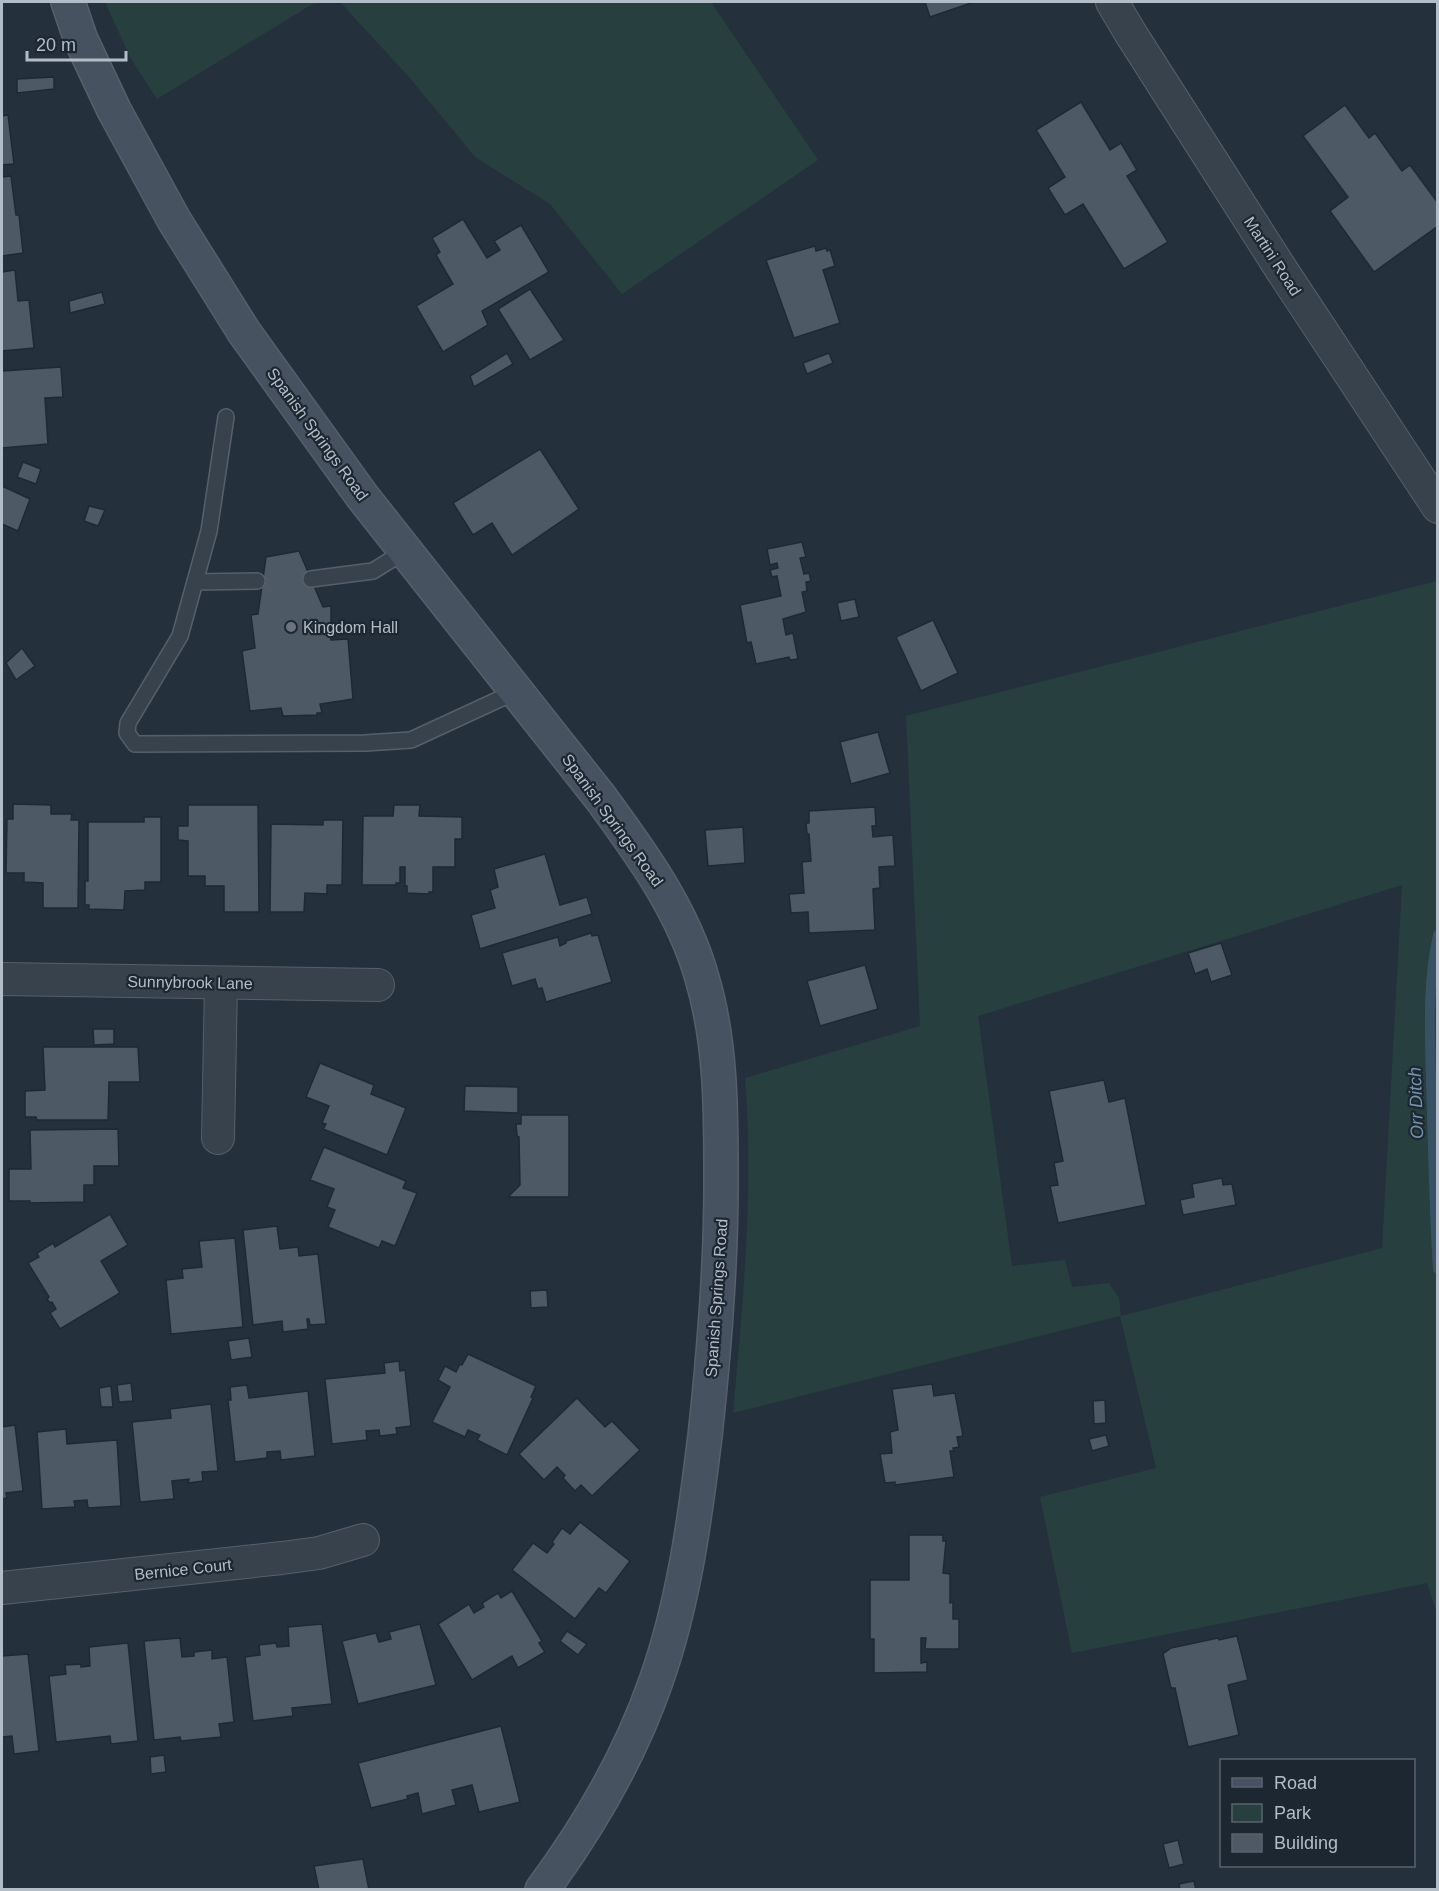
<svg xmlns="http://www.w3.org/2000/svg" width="1439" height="1891" viewBox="0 0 1439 1891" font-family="Helvetica,sans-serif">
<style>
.green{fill:#273f3e;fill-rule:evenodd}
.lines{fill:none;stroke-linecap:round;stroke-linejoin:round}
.stream{stroke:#395164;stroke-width:10}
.building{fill:#4d5a66;stroke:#1f2933;stroke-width:1.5}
.lane-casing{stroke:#56606a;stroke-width:18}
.street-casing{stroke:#56606a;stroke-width:34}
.secondary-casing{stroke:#56606a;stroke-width:36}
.lane{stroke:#37424c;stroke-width:15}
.street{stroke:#37424c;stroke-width:32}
.secondary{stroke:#46525f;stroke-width:33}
.worship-dot{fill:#6b7280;stroke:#1d2731;stroke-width:2}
.labels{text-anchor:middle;stroke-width:4.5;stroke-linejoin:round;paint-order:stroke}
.street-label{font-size:16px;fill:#b3bdc7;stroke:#1d2731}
.poi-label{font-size:16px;fill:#b3bdc7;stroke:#1d2731;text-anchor:start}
.water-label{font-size:18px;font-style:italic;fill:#7492aa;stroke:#1d2731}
</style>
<rect width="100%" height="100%" fill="#24313c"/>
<g class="green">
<path d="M105,2H316L157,99L131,59Z"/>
<path d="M340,2H711L818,160L622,294L550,204L475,157L410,78Z"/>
<path d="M1437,581V1614L1427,1583L1072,1653L1040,1497L1156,1468L1120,1316L733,1413C743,1302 754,1189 745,1078L920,1026L906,716ZM1402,885L1382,1248L1121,1316L1119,1298L1109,1283L1072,1287L1065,1260L1012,1266L978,1016Z"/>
</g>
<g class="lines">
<path class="stream" d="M1438,935C1427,983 1430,1033 1431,1082C1433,1144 1434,1207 1438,1269"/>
</g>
<g class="building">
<path d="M925,2H974L930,17Z"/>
<path d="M54,77V89L17,93V79Z"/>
<path d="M1081,102L1110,150L1121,143L1137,170L1127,176L1168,242L1124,269L1083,204L1065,215L1048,188L1065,177L1036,130Z"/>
<path d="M1345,105L1369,138L1375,133L1402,171L1410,165L1438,203V226L1374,272L1330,211L1348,197L1303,136Z"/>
<path d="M8,115L14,164L2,165V116Z"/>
<path d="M11,176L16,215H19L23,253L2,256V177Z"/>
<path d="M463,219L487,258L500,250L494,241L521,225L549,272L482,311L488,325L443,352L416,306L453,284L436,255L440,252L432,238Z"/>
<path d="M815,246L816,251L826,248L827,251L830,250L835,266L823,270L840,323L794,338L766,260Z"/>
<path d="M15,270L18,301L29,300L34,348L2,351V272Z"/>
<path d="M530,289L564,340L530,360L498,309Z"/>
<path d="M102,292L105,304L70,313L69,301Z"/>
<path d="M507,353L513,364L474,387L470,376Z"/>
<path d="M829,353L833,363L807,374L803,363Z"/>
<path d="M61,367L63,397L45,398L48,444L2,448V371Z"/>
<path d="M540,449L579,509L512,555L492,523L473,535L453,503Z"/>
<path d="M23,462L41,469L36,484L17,477Z"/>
<path d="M2,486L30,499L18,531L2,524Z"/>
<path d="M89,506L105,510L98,526L84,521Z"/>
<path d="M802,542L806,557L800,558L804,574L809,573L811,581L806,582L807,591L802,592L806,612L783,619L786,635L793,633L798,659L790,660L789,657L756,664L751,642L747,643L740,605L781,596L777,576L772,577L770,570L778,568L777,563L770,565L767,549Z"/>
<path d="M299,551L323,607L331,606V640L348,639L353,699L320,704L322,713H317V715L283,716L281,708L250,711L242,651L255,648L251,615L258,614L266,557Z"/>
<path d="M855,599L859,617L841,621L837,603Z"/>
<path d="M933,620L958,673L921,691L896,637Z"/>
<path d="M22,648L35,666L16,680L6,663Z"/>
<path d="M878,732L890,773L851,784L840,742Z"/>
<path d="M13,804L51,805V814H72L71,820H79L78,908H43V883L24,882V873H6L7,819H13Z"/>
<path d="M188,805H258L259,912H224V886H205V876H188V841L178,840V826H188Z"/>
<path d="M394,805H420L419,816L462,817V839H455V867H433V892H429V894L407,893V886H405V867H400V883H396V885H362L363,816H393Z"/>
<path d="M875,807L876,826H872L873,837L893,835L895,866L879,867L880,888L873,889L875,930L809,933L808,912L791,913L789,894L804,893L802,862L811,861L809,834H807L806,823H809V811Z"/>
<path d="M144,817H161V882H145V890L125,891L124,910L89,909V905H85V881H88V822H144Z"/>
<path d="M323,820H343L342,885H327V894L305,893L304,912H270L271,824L323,825Z"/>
<path d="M743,827L745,863L708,866L705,830Z"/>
<path d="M545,854L560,905L587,897L592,914L480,949L471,915L495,908L490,890L498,887L494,869Z"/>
<path d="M591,933L592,936L598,935L612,982L546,1002L542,988L538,989L535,979L512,986L502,953L558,937L560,946L566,943V941Z"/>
<path d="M1221,943L1232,975L1211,982L1207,969L1195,974L1188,953Z"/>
<path d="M865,965L878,1009L820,1026L807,981Z"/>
<path d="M93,1029H114V1044L94,1045Z"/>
<path d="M43,1047H138L140,1082H109L108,1120H37L36,1117H25V1091L45,1090Z"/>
<path d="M320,1063L374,1085L371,1094L406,1108L387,1155L323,1129L326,1124L322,1123L329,1106L306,1097Z"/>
<path d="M1104,1080L1109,1102L1125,1098L1146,1205L1058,1223L1050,1186L1058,1185L1054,1163L1063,1161L1049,1091Z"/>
<path d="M465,1086L518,1087V1113L464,1111Z"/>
<path d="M521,1115H569V1197H508L520,1185L519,1137L517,1136L516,1124H521Z"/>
<path d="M118,1129L119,1166H94V1185H84V1202L30,1203V1201H9V1169H31L30,1130Z"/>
<path d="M324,1147L406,1181L403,1188L417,1193L395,1246L382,1241L379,1248L328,1227L335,1210L327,1207L334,1189L310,1180Z"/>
<path d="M1222,1178L1223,1185L1232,1184L1236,1205L1183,1215L1180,1200L1194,1197L1192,1184Z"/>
<path d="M110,1214L128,1245L101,1261L120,1293L60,1329L50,1313L56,1309L52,1302L50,1303L47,1299L49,1297L28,1263L39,1257L37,1253L53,1243L55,1247Z"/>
<path d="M277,1226L280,1249L298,1247L299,1256L318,1254L326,1324L310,1325L309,1319H307L308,1329L283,1332L282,1321L253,1325L243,1230Z"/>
<path d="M235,1238L243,1327L171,1334L166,1280L183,1278L182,1269L202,1267L199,1241Z"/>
<path d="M547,1290L548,1307L531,1308L530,1291Z"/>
<path d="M249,1338L252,1357L231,1360L228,1341Z"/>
<path d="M468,1354L536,1386L531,1397L533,1398L507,1455L477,1440L480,1435L468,1430L465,1437L432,1422L450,1387L438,1380L445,1366L456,1372L460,1364L462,1365Z"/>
<path d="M399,1361L400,1371L405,1370L411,1426L396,1428L397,1434L380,1436L379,1430L366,1431L367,1440L332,1444L325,1379L385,1373L384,1363Z"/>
<path d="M131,1383L133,1401L119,1402L117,1385Z"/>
<path d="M932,1384L934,1396L955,1393L963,1436L957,1437L959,1447L953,1448L954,1451H950L954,1477L895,1485V1482L885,1483L880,1454L892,1453L890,1432L898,1430L892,1389Z"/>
<path d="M247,1385L249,1398L308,1391L315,1456L281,1460L280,1451L267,1452V1458L235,1462L228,1400H231L230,1387Z"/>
<path d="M111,1386L113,1407H101L99,1388Z"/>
<path d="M577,1398L605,1427L612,1421L640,1450L592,1496L581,1485L575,1491L563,1478L565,1475L557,1467L544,1480L519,1454Z"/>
<path d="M1105,1400L1106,1423L1094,1424L1093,1401Z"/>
<path d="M211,1404L218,1471L202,1472L203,1481L188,1483L189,1479L172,1481L174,1499L140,1502L132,1422L171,1418L170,1409Z"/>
<path d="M15,1425L23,1491L6,1493L7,1498L2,1499V1427Z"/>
<path d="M66,1429L67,1444L117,1440L121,1506L88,1508L87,1500L74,1501L75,1507L42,1509L37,1432Z"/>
<path d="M1106,1435L1109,1446L1092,1451L1089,1439Z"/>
<path d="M580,1522L630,1561L606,1593L599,1588L575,1619L512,1570L533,1543L547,1553L554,1544L552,1542L562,1528L570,1534Z"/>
<path d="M909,1535H943V1541H946L943,1573L950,1574V1603L953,1602V1619H959V1649H925L926,1638H921V1663L927,1662V1672L874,1673V1639H870V1580H909Z"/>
<path d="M512,1591L542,1641L539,1643L545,1652L518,1668L512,1656L472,1680L438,1624L469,1604L474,1613L484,1607L482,1603L498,1593L501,1598Z"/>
<path d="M322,1624L332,1704L292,1708L293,1716L253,1721L245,1657L260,1655L259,1645L276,1643L277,1647L289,1646L288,1627Z"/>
<path d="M420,1624L436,1685L358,1704L342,1641L376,1633L379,1642L391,1639L389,1632Z"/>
<path d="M567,1631L587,1644L578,1655L560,1641Z"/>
<path d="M1237,1636L1248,1680L1228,1685L1239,1735L1188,1747L1175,1688H1171L1163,1654L1171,1648L1218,1638L1219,1640Z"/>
<path d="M180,1638L182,1657L194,1656V1652L212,1650V1659L227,1657L234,1722L219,1724L221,1737L181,1741L180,1737L154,1740L144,1641Z"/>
<path d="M128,1643L138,1741L111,1744L110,1736L56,1742L49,1676L66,1674L65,1665L81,1664V1667L90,1666L89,1647Z"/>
<path d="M28,1654L39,1751L14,1754L12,1736L2,1737V1656Z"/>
<path d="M501,1726L520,1802L479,1812L472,1785L452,1790L456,1805L422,1814L418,1793L407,1796L408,1799L371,1808L358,1763Z"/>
<path d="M164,1755L166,1772L151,1774L150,1757Z"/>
<path d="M1178,1840L1184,1864L1169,1868L1163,1844Z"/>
<path d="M363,1859L369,1890H319L314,1866Z"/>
<path d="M1194,1881L1196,1890H1180L1179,1884Z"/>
</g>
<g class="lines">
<defs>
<g id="lane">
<path d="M226,417L209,531L180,636L128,723L127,733L135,744L365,743L411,740L517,691"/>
<path d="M311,579L373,571L405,551"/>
<path d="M195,582L257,581"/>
</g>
<g id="street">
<path d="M1112,2L1131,34L1281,269L1438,507"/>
<path d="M2,979L378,985"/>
<path d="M218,1138L221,983"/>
<path d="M2,1588L282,1558L319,1553L363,1540"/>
</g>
<path id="secondary" d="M68,2L81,40L114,110L174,220L244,332L362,496L600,797C641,853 683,910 702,978C722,1045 721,1117 721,1186C721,1269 714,1353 705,1436C695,1518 684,1602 656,1681C630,1756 590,1825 542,1890"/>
</defs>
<use href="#lane" class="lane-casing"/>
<use href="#street" class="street-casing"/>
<use href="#secondary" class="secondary-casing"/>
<use href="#lane" class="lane"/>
<use href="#street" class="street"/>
<use href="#secondary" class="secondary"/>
</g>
<circle class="worship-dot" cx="291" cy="627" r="6"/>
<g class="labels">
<g class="street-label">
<text transform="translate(1273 256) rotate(57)" y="6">Martini Road</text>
<text transform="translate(318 434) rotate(54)" y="6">Spanish Springs Road</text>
<text transform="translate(613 820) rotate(54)" y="6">Spanish Springs Road</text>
<text transform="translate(190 982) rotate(1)" y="6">Sunnybrook Lane</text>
<text transform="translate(716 1298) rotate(-86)" y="6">Spanish Springs Road</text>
<text transform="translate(183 1569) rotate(-6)" y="6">Bernice Court</text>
</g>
<g class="poi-label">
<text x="303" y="633">Kingdom Hall</text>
</g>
<g class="water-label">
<text transform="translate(1416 1103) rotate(-92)" y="6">Orr Ditch</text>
</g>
</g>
<rect width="1439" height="1891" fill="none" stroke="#b3bdc7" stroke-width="6"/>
<rect x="1220" y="1759" width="195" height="108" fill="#1d2731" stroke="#59636d" stroke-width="1.5"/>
<rect x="1232" y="1778" width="30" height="9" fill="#46525f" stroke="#59636d" stroke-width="1.5"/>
<text x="1274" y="1789" font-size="18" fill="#b3bdc7">Road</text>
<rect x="1232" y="1804" width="30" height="18" fill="#273f3e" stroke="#59636d" stroke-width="1.5"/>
<text x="1274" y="1819" font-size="18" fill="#b3bdc7">Park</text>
<rect x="1232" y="1834" width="30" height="18" fill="#4d5a66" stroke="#59636d" stroke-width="1.5"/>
<text x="1274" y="1849" font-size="18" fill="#b3bdc7">Building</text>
<path d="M27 51v9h99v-9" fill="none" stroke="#b3bdc7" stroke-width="3"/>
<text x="36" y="51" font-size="18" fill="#b3bdc7" stroke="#1d2731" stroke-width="4.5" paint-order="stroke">20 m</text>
</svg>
